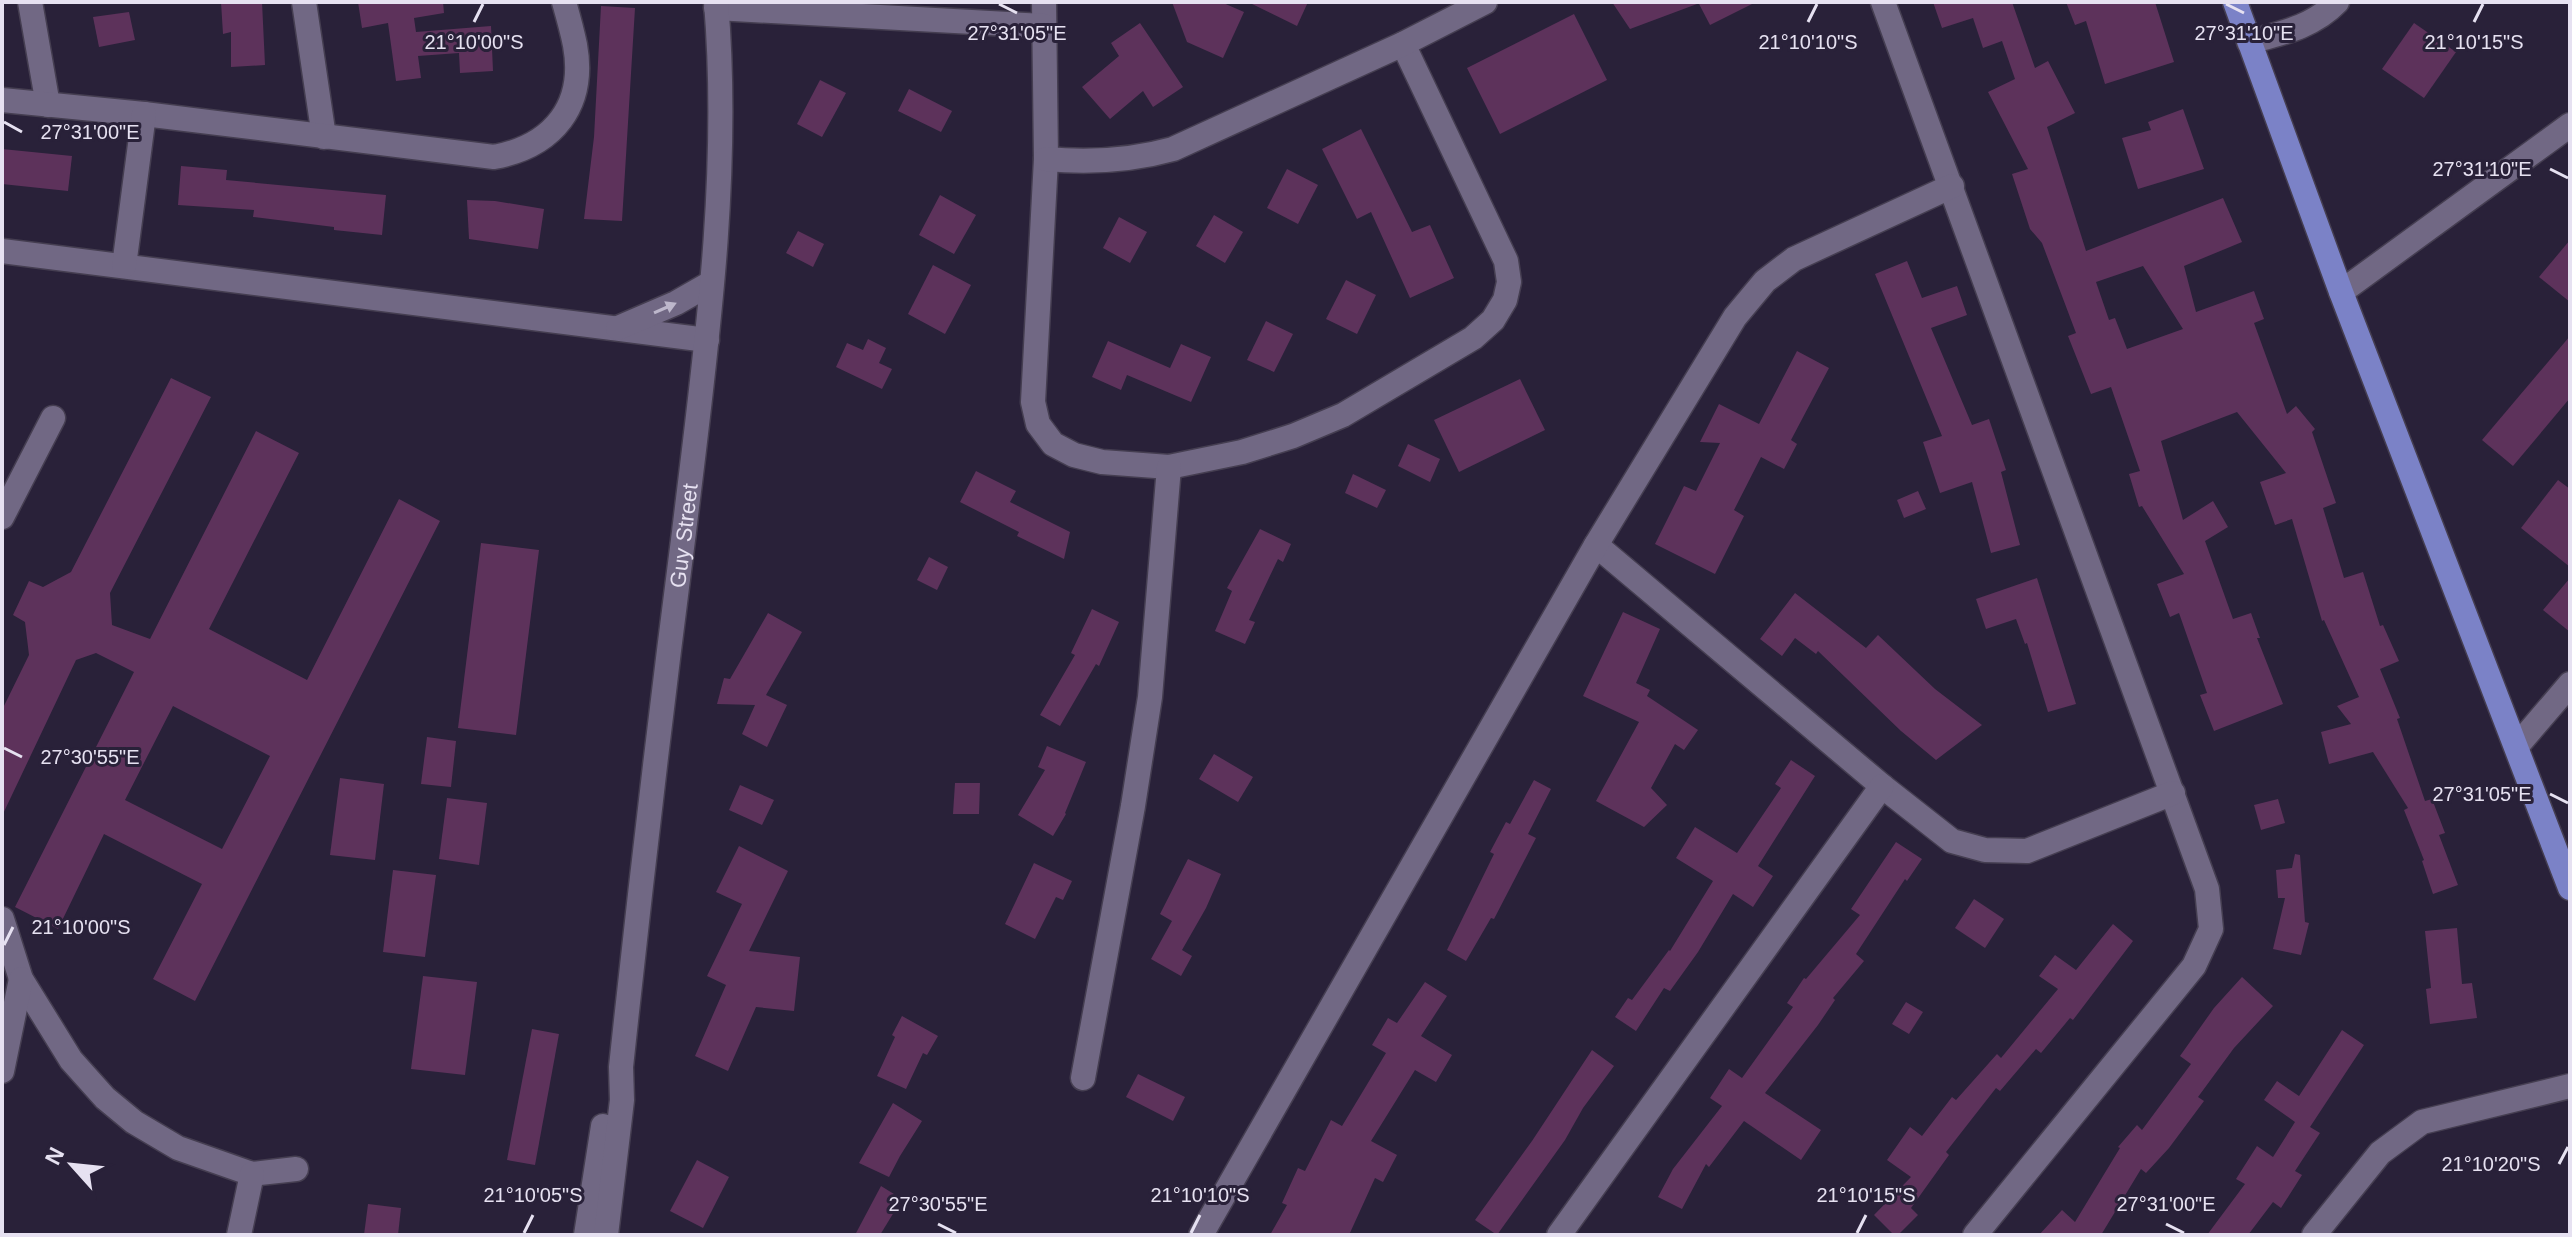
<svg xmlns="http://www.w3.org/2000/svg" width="2572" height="1237" viewBox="0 0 2572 1237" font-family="Helvetica,sans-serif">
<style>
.building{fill:#5d325b;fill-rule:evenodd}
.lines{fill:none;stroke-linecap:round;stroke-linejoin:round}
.minor-casing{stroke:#453e51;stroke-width:27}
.major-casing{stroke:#453e51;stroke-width:27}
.minor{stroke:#716884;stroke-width:24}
.major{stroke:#7b82c7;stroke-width:24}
.oneway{fill:#bdb7cb}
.ticks{fill:none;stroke:#e6e1f1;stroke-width:3}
.labels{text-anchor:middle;stroke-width:6;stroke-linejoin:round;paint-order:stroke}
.street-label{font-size:22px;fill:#e6e1f1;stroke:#292139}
.ticks-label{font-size:20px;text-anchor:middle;fill:#e6e1f1;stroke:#292139;stroke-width:6;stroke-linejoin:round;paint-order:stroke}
</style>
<rect width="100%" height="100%" fill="#292139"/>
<g class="building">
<path d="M221,2H262L265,65L231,67V32L223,34Z"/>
<path d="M358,2H443L444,13L414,18L416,32L491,26L493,71L460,73L459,53L418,56L421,78L396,81L388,23L362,28Z"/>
<path d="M1172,2H1221L1244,12L1223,58L1187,42Z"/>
<path d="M1248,2H1308L1297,26Z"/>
<path d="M1612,2H1696L1697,4L1630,29Z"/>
<path d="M1698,2H1756L1710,25Z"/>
<path d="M1933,2H2012L2035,68L2048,61L2075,113L2047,127L2086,251L2223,198L2242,242L2184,266L2196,312L2254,291L2264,319L2254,323L2287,414L2296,406L2315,429L2312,432L2336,503L2323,508L2344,578L2363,572L2380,626L2383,625L2399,661L2380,669L2400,718L2397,719L2425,801L2432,799L2445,833L2439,835L2458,885L2433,894L2422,861L2424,860L2404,810L2408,808L2373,752L2329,764L2321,732L2351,724L2337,706L2359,697L2324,620L2322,621L2292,519L2275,525L2260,482L2286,473L2237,412L2161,441L2183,520L2213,501L2228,527L2205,541L2233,619L2251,613L2260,638H2257L2283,704L2214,731L2200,695L2207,693L2179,613L2170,617L2157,584L2184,574L2142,506L2139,507L2129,474L2140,471L2111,387L2091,394L2068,336L2076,333L2042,243L2030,229L2012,174L2028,169L1988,92L2015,79L2002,41L1983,48L1973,18L1942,28ZM2143,266L2183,329L2127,349L2115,318L2109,320L2096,282Z"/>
<path d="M2066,2H2155L2174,62L2105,84L2086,21L2075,25Z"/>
<path d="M601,6L635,8L622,221L584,219L594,137Z"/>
<path d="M129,12L135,40L99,47L93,17Z"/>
<path d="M1574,14L1607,80L1500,134L1467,68Z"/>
<path d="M1140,23L1183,87L1153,107L1143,91L1110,119L1082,87L1119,56L1111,43Z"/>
<path d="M2414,23L2456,52L2424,98L2382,69Z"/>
<path d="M820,80L846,93L822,137L797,124Z"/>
<path d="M909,89L952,111L941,132L898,111Z"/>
<path d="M2183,109L2204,169L2138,189L2122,138L2151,130L2148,122Z"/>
<path d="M1361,129L1412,232L1430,225L1454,278L1410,298L1371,212L1357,219L1322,149Z"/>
<path d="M2,149L72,156L68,191L2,184Z"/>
<path d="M181,166L227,170L226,180L386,195L382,235L334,230V227L253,217L254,210L178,205Z"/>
<path d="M1287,169L1318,185L1298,224L1267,208Z"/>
<path d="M940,195L976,215L954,254L919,235Z"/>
<path d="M467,200L495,201L544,209L538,249L469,239Z"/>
<path d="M1214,215L1243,232L1225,263L1196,246Z"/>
<path d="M1119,217L1147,232L1130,263L1103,248Z"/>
<path d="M798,231L824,244L813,267L786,253Z"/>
<path d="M2570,240V302L2539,277Z"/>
<path d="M1907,261L1922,298L1957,286L1967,315L1931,328L1972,425L1989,419L2006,470L2001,472L2020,545L1991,553L1972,482L1940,493L1923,442L1942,436L1875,274Z"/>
<path d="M933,265L971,285L945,334L908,314Z"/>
<path d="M1346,280L1376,295L1357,334L1326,319Z"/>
<path d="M1266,321L1293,334L1274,372L1247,360Z"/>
<path d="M2570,336V398L2513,466L2482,440Z"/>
<path d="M868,339L886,348L879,363L892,369L882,389L836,367L847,343L863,350Z"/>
<path d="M1108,341L1170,368L1181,344L1211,357L1191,402L1127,375L1121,390L1092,377Z"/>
<path d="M1797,351L1829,368L1791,440L1797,444L1784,469L1761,457L1734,510L1744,516L1715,574L1655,544L1684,486L1696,491L1720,443L1700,442L1719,404L1759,424Z"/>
<path d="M171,378L211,397L110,593L112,625L150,639L256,431L299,453L209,629L307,680L399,499L440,521L195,1001L153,979L202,884L104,834L58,929L15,907L134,672L96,653L76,660L2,816V710L29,655L25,622L13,615L29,581L43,587L71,572ZM173,706L270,756L222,849L125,800Z"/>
<path d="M1520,379L1545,430L1459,472L1434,420Z"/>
<path d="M1408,444L1440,459L1430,482L1398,466Z"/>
<path d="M976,471L1016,491L1010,502L1070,532L1064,559L1017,536L1019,532L960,502Z"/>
<path d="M1353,474L1386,490L1377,508L1345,493Z"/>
<path d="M2558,480L2570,489V567L2521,528Z"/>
<path d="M1918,491L1926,509L1904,518L1897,500Z"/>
<path d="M1260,529L1291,544L1283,562L1278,559L1249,620L1255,622L1245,644L1215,631L1232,591L1227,588Z"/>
<path d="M481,543L539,550L516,735L458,728Z"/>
<path d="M929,557L948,567L937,590L917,580Z"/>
<path d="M2037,578L2076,704L2048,712L2027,643L2025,644L2016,619L1986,629L1976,599Z"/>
<path d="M2570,578V632L2543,610Z"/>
<path d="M1795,593L1866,648L1878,635L1935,689L1982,725L1936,760L1901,731L1818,651L1816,654L1795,638L1782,656L1760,639Z"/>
<path d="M1092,609L1119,622L1099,666L1096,664L1060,726L1040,715L1075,655L1071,653Z"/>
<path d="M1623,612L1660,629L1636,683L1650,690L1647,696L1698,730L1684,750L1675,744L1651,788L1667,805L1644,827L1596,801L1639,722L1583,696Z"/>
<path d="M768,613L802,632L766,695L787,705L767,747L742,734L755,705L717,704L724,678L730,679Z"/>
<path d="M427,737L456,741L451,787L421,784Z"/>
<path d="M1047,746L1086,762L1065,813L1066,814L1053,836L1018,815L1045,770L1038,767Z"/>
<path d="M1214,754L1253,777L1238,802L1199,779Z"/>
<path d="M1791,760L1815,776L1758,866L1773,876L1753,907L1733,894L1698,952L1670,991L1664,988L1636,1031L1615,1017L1628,998L1632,1000L1669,950L1670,951L1713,881L1676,858L1695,827L1737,853L1781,788L1775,784Z"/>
<path d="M340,778L384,784L375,860L330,855Z"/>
<path d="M1534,780L1551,789L1528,834L1536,838L1494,919L1491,918L1466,961L1447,950L1494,854L1490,852L1506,822L1510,824Z"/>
<path d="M955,783H980L979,814H953Z"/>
<path d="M740,785L774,800L762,825L729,810Z"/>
<path d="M447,798L487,803L479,865L439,859Z"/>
<path d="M2278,799L2285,823L2261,830L2254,805Z"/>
<path d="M1896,842L1922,859L1907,881L1905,879L1856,954L1864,961L1833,998L1835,1000L1818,1025L1765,1093L1821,1130L1801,1160L1744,1121L1709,1167L1706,1164L1682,1209L1658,1197L1673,1169L1722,1106L1710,1098L1729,1069L1742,1078L1793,1007L1787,1003L1804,978L1806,979L1860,915L1851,909Z"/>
<path d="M739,846L788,871L749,951L800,957L794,1011L756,1007L728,1071L695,1056L726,985L707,976L742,904L716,892Z"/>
<path d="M2295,854L2300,855L2305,922L2309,923L2301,955L2273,949L2285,898H2278L2276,870L2292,868Z"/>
<path d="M1188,859L1221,874L1206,908L1182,950L1192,956L1181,976L1151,959L1172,921L1160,914Z"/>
<path d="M1034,863L1072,881L1063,900L1056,897L1035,939L1005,924Z"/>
<path d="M393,870L436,875L425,957L383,952Z"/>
<path d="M1974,899L2004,919L1985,948L1955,928Z"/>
<path d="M2113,924L2133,941L2073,1020L2070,1018L2041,1053L2036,1049L2000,1091L1996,1088L1946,1152L1949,1155L1911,1208L1918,1215L1898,1235H1894L1874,1215L1911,1177L1887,1160L1910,1127L1922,1136L1952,1097L1956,1100L1997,1054L2001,1058L2058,989L2039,976L2055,955L2076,970Z"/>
<path d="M2457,928L2462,984L2472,983L2477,1018L2430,1024L2426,989L2431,988L2425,931Z"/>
<path d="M423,976L477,982L465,1075L411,1069Z"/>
<path d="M2242,977L2273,1006L2234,1048L2198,1097L2204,1101L2169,1148L2146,1173L2141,1169L2101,1235H2039L2062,1210L2075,1222L2120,1148L2118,1147L2137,1125L2142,1130L2191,1064L2180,1056L2214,1008Z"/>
<path d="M1425,982L1447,996L1421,1036L1452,1055L1436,1082L1415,1070L1371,1141L1397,1155L1383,1182L1375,1178L1349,1235H1270L1287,1205L1282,1203L1298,1168L1305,1171L1331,1120L1342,1126L1386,1053L1372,1045L1388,1018L1397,1023Z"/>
<path d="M1906,1002L1923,1012L1909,1034L1892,1024Z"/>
<path d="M902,1016L938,1036L927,1055L923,1053L906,1089L877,1076L895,1037L892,1035Z"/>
<path d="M532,1029L559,1034L535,1165L507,1160Z"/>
<path d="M2342,1030L2364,1045L2310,1127L2320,1133L2295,1171L2302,1175L2281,1208L2273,1202L2248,1235H2207L2245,1184L2236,1179L2257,1146L2273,1157L2295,1122L2264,1100L2277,1081L2299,1096Z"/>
<path d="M1592,1050L1614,1066L1583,1108L1565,1140L1497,1235L1475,1220L1532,1141Z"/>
<path d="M1138,1074L1185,1097L1173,1121L1126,1097Z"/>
<path d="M893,1103L922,1121L900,1156L889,1177L859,1163Z"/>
<path d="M697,1160L729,1177L703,1228L670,1211Z"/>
<path d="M881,1186L902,1199L880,1235H855Z"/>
<path d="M368,1204L401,1208L398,1235H364Z"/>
</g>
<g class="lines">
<defs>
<g id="minor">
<path d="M30,2L48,105"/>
<path d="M304,2L324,137"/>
<path d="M1044,2L1046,159L1033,402L1038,424L1053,444L1074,455L1102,462L1169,467L1242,452L1293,436L1343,415L1473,338L1493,320L1505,300L1509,282L1506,261L1403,44"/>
<path d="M1883,2L2207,889L2211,929L2194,966L1975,1235"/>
<path d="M716,8L1044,26"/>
<path d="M2249,42C2282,33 2313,27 2337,2"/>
<path d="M2,100L144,114L494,157C553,146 586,106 575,45C572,30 568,16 564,2"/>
<path d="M1046,159C1090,163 1130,161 1173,149L1403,44L1485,2"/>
<path d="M2,251L707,340"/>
<path d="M124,266L144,114"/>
<path d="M2341,292L2570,125"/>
<path d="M618,328L676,303L711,283"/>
<path d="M2,517L53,418"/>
<path d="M1596,545L1882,786L1952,841L1985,850L2027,851L2173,793"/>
<path d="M2517,746L2570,684"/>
<path d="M2,919L21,979L71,1060L105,1098L134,1122L178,1148L252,1174L296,1169"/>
<path d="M2,1071L21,979"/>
<path d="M1083,1078L1133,806L1150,697L1169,467"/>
<path d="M239,1235L252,1174"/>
<path d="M586,1235L603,1126"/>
<path id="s1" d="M606,1235L622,1100L621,1067C640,889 661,710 684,532C705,357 731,179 716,2"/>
<path d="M1201,1235L1596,545L1735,317L1765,281L1794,259L1952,186"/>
<path d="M1559,1235L1882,786"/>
<path d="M2314,1235L2380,1153L2422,1122L2570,1086"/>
</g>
<path id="major" d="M2235,2L2341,292L2570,888"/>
</defs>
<use href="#minor" class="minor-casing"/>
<use href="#major" class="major-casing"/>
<use href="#minor" class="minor"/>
<use href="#major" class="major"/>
</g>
<defs><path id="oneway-solid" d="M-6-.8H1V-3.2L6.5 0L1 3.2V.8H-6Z" transform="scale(2)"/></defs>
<use class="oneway" href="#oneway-solid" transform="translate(665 308) rotate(-24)"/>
<path class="ticks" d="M999,4L1017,13M2226,4L2244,13M474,22L483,4M1808,22L1817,4M2474,22L2483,4M4,122L22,132M2550,169L2568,178M4,748L22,757M2550,794L2568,803M4,945L13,927M2559,1164L2568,1147M938,1224L956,1233M2166,1224L2184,1233M524,1233L533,1215M1191,1233L1200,1215M1857,1233L1866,1215"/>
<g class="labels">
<g class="street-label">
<text dy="8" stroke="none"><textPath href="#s1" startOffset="704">Guy Street</textPath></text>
</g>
</g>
<g class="ticks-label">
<text x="1017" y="40">27°31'05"E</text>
<text x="2244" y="40">27°31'10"E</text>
<text x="474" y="49">21°10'00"S</text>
<text x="1808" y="49">21°10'10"S</text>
<text x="2474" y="49">21°10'15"S</text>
<text x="90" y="139">27°31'00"E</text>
<text x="2482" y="176">27°31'10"E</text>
<text x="90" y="764">27°30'55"E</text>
<text x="2482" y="801">27°31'05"E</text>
<text x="81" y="934">21°10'00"S</text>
<text x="2491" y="1171">21°10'20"S</text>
<text x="533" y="1202">21°10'05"S</text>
<text x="1200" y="1202">21°10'10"S</text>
<text x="1866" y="1202">21°10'15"S</text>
<text x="938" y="1211">27°30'55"E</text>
<text x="2166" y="1211">27°31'00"E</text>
</g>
<rect width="2572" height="1237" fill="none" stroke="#e6e1f1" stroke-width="8"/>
<g transform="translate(72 1165) rotate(297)" stroke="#292139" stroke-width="6" paint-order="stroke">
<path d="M0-6L14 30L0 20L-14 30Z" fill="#e6e1f1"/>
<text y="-12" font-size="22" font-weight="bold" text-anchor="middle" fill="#e6e1f1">N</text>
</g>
</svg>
